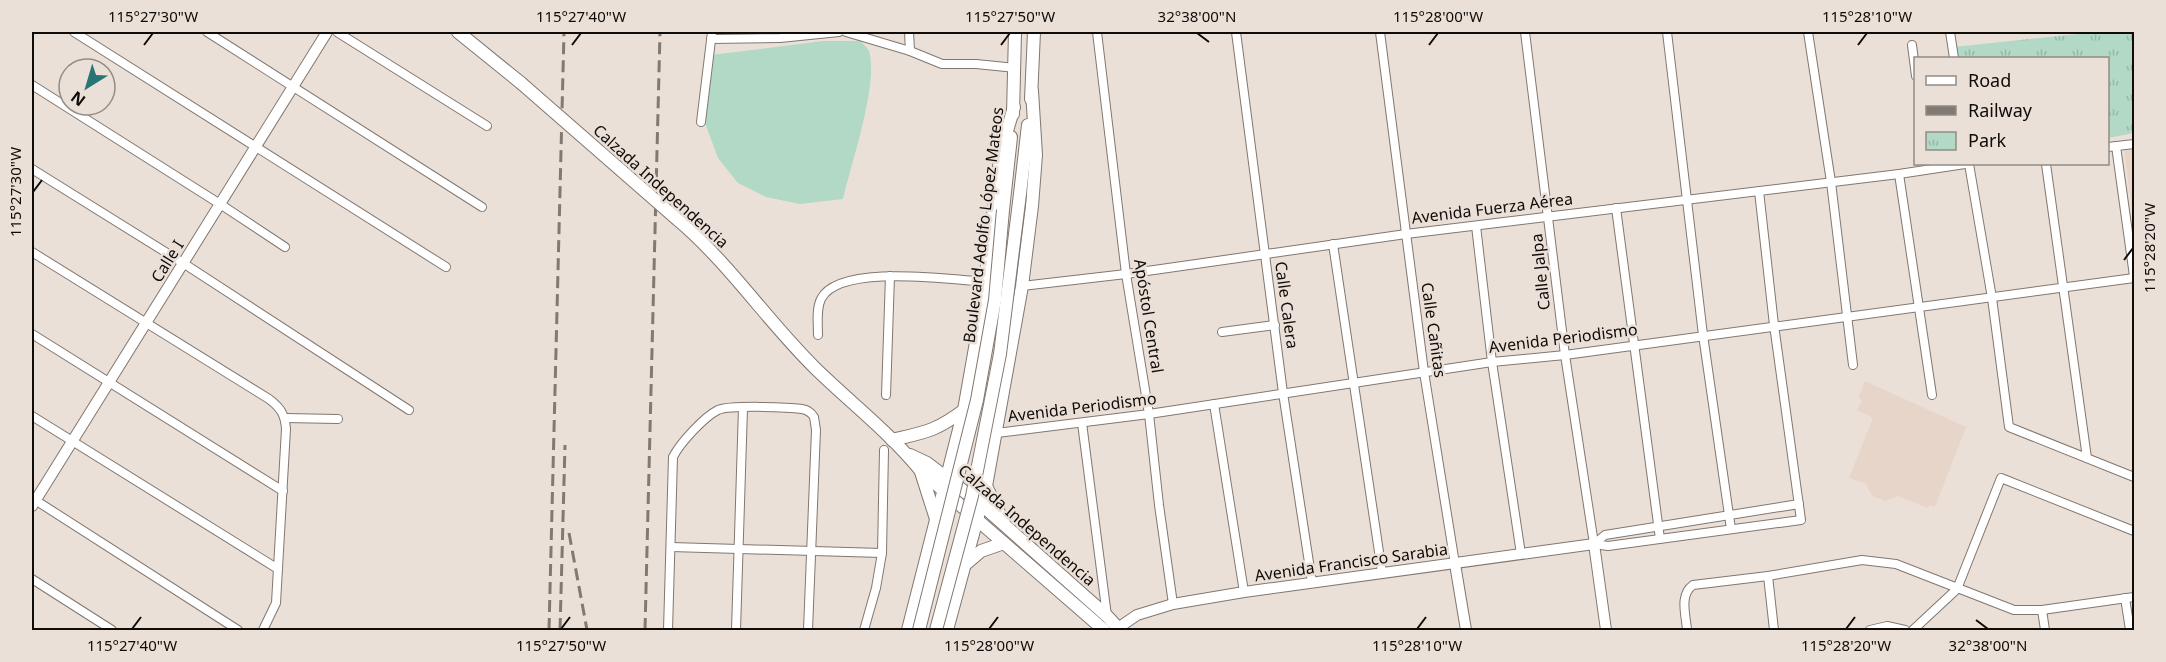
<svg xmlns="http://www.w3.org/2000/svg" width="2166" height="662" viewBox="0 0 2166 662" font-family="'Noto Sans',sans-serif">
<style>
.built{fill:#e8d5c9}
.grass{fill:#b1d9c5}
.park{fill:url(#park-tufts)}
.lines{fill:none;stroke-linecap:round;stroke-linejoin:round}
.minor-casing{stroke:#817770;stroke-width:10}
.tertiary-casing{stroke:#817770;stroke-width:12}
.primary-casing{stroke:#817770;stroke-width:14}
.minor{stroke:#fff;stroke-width:8}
.tertiary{stroke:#fff;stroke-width:10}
.primary{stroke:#fff;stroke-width:12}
.rail{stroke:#817974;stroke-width:3;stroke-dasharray:12 6;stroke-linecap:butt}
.primary-bridge-casing{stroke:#817770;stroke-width:14;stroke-linecap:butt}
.primary-bridge{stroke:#fff;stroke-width:12}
.ticks{fill:none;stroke:#0f0b09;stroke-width:2}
.labels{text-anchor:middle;stroke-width:5;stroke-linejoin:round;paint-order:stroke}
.street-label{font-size:16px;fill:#0f0b09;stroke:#ebe0d8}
.neatline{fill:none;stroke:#0f0b09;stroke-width:2}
.ticks-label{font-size:15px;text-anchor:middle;fill:#0f0b09}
</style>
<defs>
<pattern id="park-tufts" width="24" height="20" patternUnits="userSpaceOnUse" patternTransform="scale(1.5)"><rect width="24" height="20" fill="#b1d9c5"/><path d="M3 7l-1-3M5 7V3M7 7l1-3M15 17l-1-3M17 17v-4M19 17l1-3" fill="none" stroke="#97b9a8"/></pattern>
</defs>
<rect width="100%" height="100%" fill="#ebe0d8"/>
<g class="built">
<path d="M2134,148V227L2124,149Z"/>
<path d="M1865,381L1966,427L1935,507L1930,505L1927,508L1898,496L1885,501L1872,496L1866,484L1849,478L1873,418L1857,410L1862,400L1858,398Z"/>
</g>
<path class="grass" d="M823,41H860C863,44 867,47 869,51C879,83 851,164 843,199L800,204L766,197L738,183L718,158L705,123L711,55Z"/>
<path class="park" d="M2097,32H2134V133L2108,138V58H1956L1954,47Z"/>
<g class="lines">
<defs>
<g id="minor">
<path d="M74,32L446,267"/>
<path d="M207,32L482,207"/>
<path d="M337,32L487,126"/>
<path d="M846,32L910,51L942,64H976L1016,68"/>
<path d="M909,32L910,51"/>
<path d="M1097,32L1126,274L1149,414L1159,505L1173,604"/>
<path d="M1236,32L1283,393L1312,582"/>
<path d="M1380,32L1424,372L1455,564"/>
<path d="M1525,32L1565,355L1594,544"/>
<path d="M1667,32L1703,335L1731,529"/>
<path d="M1808,32L1831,182L1853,365"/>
<path d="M1950,32L1954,58"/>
<path d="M711,39L780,38L839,32"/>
<path d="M1912,45L1916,76"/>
<path d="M32,85L220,204L285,247"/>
<path d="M701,122L712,32"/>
<path d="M2116,146L2134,276"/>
<path d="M2108,147L2134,144"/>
<path d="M1969,164L1992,298L2009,427L2134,477"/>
<path d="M2046,164L2087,458"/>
<path d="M32,169L183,263L409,410"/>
<path d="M1899,174L1932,395"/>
<path d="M1616,208L1660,539"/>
<path d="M1476,226L1492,362L1521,554"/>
<path d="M1333,244L1382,572"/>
<path d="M32,252L269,399C281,408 285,415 286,429L276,603L263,630"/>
<path d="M1022,286L1126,274L1406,234L1899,174L1965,164"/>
<path d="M1222,332L1275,325"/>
<path d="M32,334L283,491"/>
<path d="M818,335C818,324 816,309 821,299C839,263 952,280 986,282"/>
<path d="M886,395L890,276"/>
<path d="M1214,404L1244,592"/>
<path d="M32,416L278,569"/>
<path d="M285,418L338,419"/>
<path d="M1082,423L1107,616"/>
<path d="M997,433L1149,414L1492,362L1565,355L2134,278"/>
<path d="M32,498L238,630"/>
<path d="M1594,544L1608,546L1801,520L1774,325L1759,191"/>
<path d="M1594,544L1605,535L1799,504"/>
<path d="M671,547L882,553"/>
<path d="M1768,576L1774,630"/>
<path d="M32,579L112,630"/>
<path d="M2125,598L2130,630"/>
<path d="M2042,610L2045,630"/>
<path d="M668,630L673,457C680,443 704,417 718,410C730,405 788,407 802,409C808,410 811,412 814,417L816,430L808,630"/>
<path d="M736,630L743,408"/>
<path d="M864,630L876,588L882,553L884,450"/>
<path d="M1687,630C1686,615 1679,595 1693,585L1768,576L1862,560L1896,564L2014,610H2042L2134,597"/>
<path d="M1870,630L1887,626L1905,630"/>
<path d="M1913,630L1957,589L2001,478L2134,531"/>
</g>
<g id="tertiary">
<path d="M32,506L327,32"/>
<path d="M1455,564L1466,630"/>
<path d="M1118,628L1137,615L1173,604L1244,592L1594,544L1606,630"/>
</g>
<g id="primary">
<path d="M458,32L521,83"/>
<path d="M1031,99L1034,32"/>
<path d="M1013,114L1015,32"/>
<path d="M1020,194L1028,125"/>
<path d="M1003,210L1011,137"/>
<path d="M678,220C730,264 767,321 816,369C851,403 890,433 921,471L1104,630"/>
<path d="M892,440C926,432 936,431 964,410"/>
<path d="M910,455L927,463L982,505L1107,616L1120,630"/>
<path d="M921,472L936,519"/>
<path d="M986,486L1003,521"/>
<path d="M967,563L981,551L1004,543"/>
<path d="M908,630L964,410L981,314L1001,151L1014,107"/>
<path d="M947,630L986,486L1022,286L1032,206L1036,155L1032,91"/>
</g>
</defs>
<use href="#minor" class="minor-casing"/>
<use href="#tertiary" class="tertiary-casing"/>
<use href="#primary" class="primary-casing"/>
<use href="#minor" class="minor"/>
<use href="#tertiary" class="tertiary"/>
<use href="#primary" class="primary"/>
<g class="rail">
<path d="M569,533L587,630"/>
<path d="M549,630L564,32"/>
<path d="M560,630L565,445"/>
<path d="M645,630L660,32"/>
</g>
<defs>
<g id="primary-bridge">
<path d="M521,83L678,220"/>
<path d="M919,630L977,400L995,300L1003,210"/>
<path d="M936,630L972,496L1000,354L1020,194"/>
</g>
</defs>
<use href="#primary-bridge" class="primary-bridge-casing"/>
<use href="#primary-bridge" class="primary-bridge"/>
</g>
<path class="ticks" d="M1197,33L1209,42M144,45L153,33M572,45L581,33M1001,45L1010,33M1429,45L1438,33M1858,45L1867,33M33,192L42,180M2124,260L2133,248M1976,620L1988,629M132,629L141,617M561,629L570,617M989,629L998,617M1417,629L1426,617M1846,629L1855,617"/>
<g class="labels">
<g class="street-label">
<text transform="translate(661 186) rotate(42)" y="6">Calzada Independencia</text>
<text transform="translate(1492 208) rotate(-7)" y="6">Avenida Fuerza Aérea</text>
<text transform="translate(983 225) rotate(-83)" y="6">Boulevard Adolfo López Mateos</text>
<text transform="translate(167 261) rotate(-58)" y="6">Calle I</text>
<text transform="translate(1540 272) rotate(-96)" y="6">Calle Jalpa</text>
<text transform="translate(1287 305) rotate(82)" y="6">Calle Calera</text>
<text transform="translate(1149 316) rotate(81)" y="6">Apóstol Central</text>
<text transform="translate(1434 330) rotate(82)" y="6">Calle Cañitas</text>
<text transform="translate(1563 338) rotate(-7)" y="6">Avenida Periodismo</text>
<text transform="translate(1082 407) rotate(-7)" y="6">Avenida Periodismo</text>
<text transform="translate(1027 525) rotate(41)" y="6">Calzada Independencia</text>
<text transform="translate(1351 562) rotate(-8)" y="6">Avenida Francisco Sarabia</text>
</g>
</g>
<rect width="2166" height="662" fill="none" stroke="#ebe0d8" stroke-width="66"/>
<rect x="1914" y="57" width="195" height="108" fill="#ebe0d8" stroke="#938b85" stroke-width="1.5"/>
<rect x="1926" y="76" width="30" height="9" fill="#ffffff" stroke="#938b85" stroke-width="1.5"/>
<text x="1968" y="87" font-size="18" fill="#0f0b09">Road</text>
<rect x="1926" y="106" width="30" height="9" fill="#817974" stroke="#938b85" stroke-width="1.5"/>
<text x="1968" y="117" font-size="18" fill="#0f0b09">Railway</text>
<rect x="1926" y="132" width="30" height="18" fill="url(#park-tufts)" stroke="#938b85" stroke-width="1.5"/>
<text x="1968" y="147" font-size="18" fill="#0f0b09">Park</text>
<g transform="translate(87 87) rotate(217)"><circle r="28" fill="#ebe0d8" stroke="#938b85" stroke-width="1.5"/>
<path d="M0-4.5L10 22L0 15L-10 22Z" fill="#297474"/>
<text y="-9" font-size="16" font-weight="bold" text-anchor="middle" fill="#0f0b09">N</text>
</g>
<rect x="33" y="33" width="2100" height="596" class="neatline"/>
<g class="ticks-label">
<text x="153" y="22">115°27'30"W</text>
<text x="581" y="22">115°27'40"W</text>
<text x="1010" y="22">115°27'50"W</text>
<text x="1197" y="22">32°38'00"N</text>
<text x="1438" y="22">115°28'00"W</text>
<text x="1867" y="22">115°28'10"W</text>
<text transform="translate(16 192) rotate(-90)" y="5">115°27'30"W</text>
<text transform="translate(2150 248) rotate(-90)" y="5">115°28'20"W</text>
<text x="132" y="651">115°27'40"W</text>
<text x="561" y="651">115°27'50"W</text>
<text x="989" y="651">115°28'00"W</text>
<text x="1417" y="651">115°28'10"W</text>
<text x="1846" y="651">115°28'20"W</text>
<text x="1988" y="651">32°38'00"N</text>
</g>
</svg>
